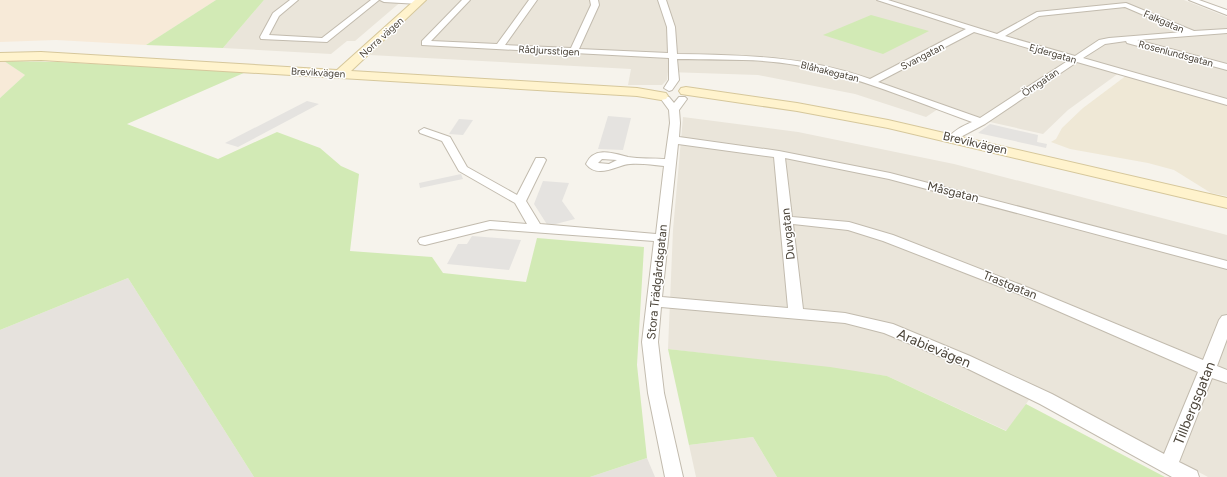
<svg xmlns="http://www.w3.org/2000/svg" width="1227" height="477" viewBox="0 0 1227 477" font-family="Figtree,sans-serif">
<style>
.residential{fill:#eae5da}
.commercial{fill:#f7ead8}
.industrial{fill:#e6e2dd}
.education{fill:#efe8d6}
.green{fill:#d2eab5}
.parking{fill:#e5e3e0}
.lines{fill:none;stroke-linecap:round;stroke-linejoin:round}
.street-casing{stroke:#c2bbae;stroke-width:2}
.secondary-casing{stroke:#d6c79b;stroke-width:2}
.street{fill:#fff;fill-rule:evenodd}
.secondary{fill:#fff3cd;fill-rule:evenodd}
.labels{text-anchor:middle;stroke-width:3;stroke-linejoin:round;paint-order:stroke}
.far-street-label{font-size:10px;fill:#4b4439;stroke:#fff}
.street-label{font-size:12px;fill:#4b4439;stroke:#fff}
.near-street-label{font-size:14px;fill:#4b4439;stroke:#fff}
</style>
<rect width="100%" height="100%" fill="#f6f3ec"/>
<g class="residential">
<path d="M264,0H403L355,41H347L331,54L223,48Z"/>
<path d="M427,0H1184L1227,17V99L1119,73L1068,110L1043,134L990,122L983,126L938,109L926,117L855,94L758,75L668,72L667,80L662,85H628L631,69L370,55Z"/>
<path d="M683,117L798,132L954,164L1227,235V477H1208L1038,387L1007,431L887,376L668,349L673,230Z"/>
<path d="M753,437L777,477H696L689,445Z"/>
</g>
<g class="commercial">
<path d="M0,0H216L146,45L56,40L0,42Z"/>
<path d="M4,61L25,75L0,98V62Z"/>
</g>
<g class="industrial">
<path d="M128,278L254,477H0V330Z"/>
<path d="M647,458L655,477H590Z"/>
</g>
<path class="education" d="M1127,75L1227,104V196L1211,193L1174,170L1148,163L1070,149L1051,142L1056,139L1062,128L1083,108Z"/>
<g class="green">
<path d="M216,0H264L223,48L146,45Z"/>
<path d="M871,15L929,31L883,54L823,35Z"/>
<path d="M4,61L58,62L246,72L127,124L218,159L277,132L320,148L341,166L359,174L350,251L432,257L443,273L526,282L537,238L644,247L637,365L647,458L590,477H254L128,278L0,330V98L25,75Z"/>
<path d="M668,349L830,367L887,376L1006,431L1026,404L1165,477H777L753,437L689,445Z"/>
</g>
<g class="parking">
<path d="M307,101L319,104L238,147L225,143Z"/>
<path d="M608,116L631,118L623,150L598,149Z"/>
<path d="M459,119L473,120L463,135L449,134Z"/>
<path d="M990,124L1038,135L1037,142L1047,144L1046,148L978,133Z"/>
<path d="M461,174L463,179L420,188L419,183Z"/>
<path d="M543,181L569,183L562,201L575,219L548,226L534,204Z"/>
<path d="M472,236L521,240L509,270L447,264L458,244H467Z"/>
</g>
<g class="lines">
<defs>
<g id="street">
<path d="M290,0H298L279,16L269,35L322,38L371,0H379L327,42L261,39L260,37L273,13Z"/>
<path d="M380,0H419L423,2L419,4L384,2Z"/>
<path d="M462,0H470L431,41L497,44L529,0H537L505,45L571,48L591,5L590,0H598L599,5L579,49L668,53L667,27L658,0H666L675,27L677,54C744,55 806,56 870,79L966,29L877,0H888L997,34L1037,12L1126,3L1194,31L1227,29V33L1137,40L1227,64V70L1127,43L1126,41L1105,44L1083,58L1227,99V105L1077,62L985,124L953,141L949,140L948,138C954,130 963,126 972,122C914,101 857,76 796,65C757,58 716,60 677,59L679,80L672,90L669,91L664,88L669,80V58L422,45V41ZM1125,7L1183,32L1109,38L1099,40L1075,56L1005,36L1039,16ZM974,32L1069,60L980,118L878,82Z"/>
<path d="M1189,0H1199L1227,10V15Z"/>
<path d="M666,96L669,97L674,103L679,97H685L687,99L679,110L680,123L679,137L779,151L890,173L1227,261V269L889,179L785,158L792,217L849,222L893,235L1029,288L1203,360L1219,320L1222,316L1227,315V339L1217,366L1227,370V383L1212,378L1179,462L1197,471L1199,477H1172L1040,404L958,364L884,333L845,323L661,307L658,342L664,393L683,477H665L648,393L642,342L654,241L490,229L425,245L420,244L418,241L420,238L490,221L527,224L515,203L459,171L442,141L420,133L419,131L424,128L450,137L467,167L517,195L536,158H544L546,160L526,201L540,224L656,234L664,166C653,165 641,163 630,164C619,164 598,180 586,164C594,146 613,153 628,157C639,159 653,158 665,159L670,123L669,110L661,99ZM678,144L774,157L788,308L662,297ZM602,159L617,160L609,164L598,163ZM793,224L848,230L883,241L1019,294L1198,372L1164,454L1052,394L970,356L893,324L845,313L803,309Z"/>
</g>
<g id="secondary">
<path d="M415,0H426L351,71L637,88L666,93L668,96L666,99L661,100L637,96L41,60L0,61V53L41,52L337,70Z"/>
<path d="M686,87L797,103L888,120L1227,198V208L888,128L797,111L681,94L679,91L681,88Z"/>
</g>
</defs>
<use href="#street" class="street-casing"/>
<use href="#secondary" class="secondary-casing"/>
<use href="#street" class="street"/>
<use href="#secondary" class="secondary"/>
</g>
<g class="labels">
<g class="far-street-label">
<text transform="translate(1164 21) rotate(23)" y="4">Falkgatan</text>
<text transform="translate(381 37) rotate(-42)" y="4">Norra vägen</text>
<text transform="translate(549 50) rotate(3)" y="4">Rådjursstigen</text>
<text transform="translate(1053 53) rotate(16)" y="4">Ejdergatan</text>
<text transform="translate(1176 53) rotate(15)" y="4">Rosenlundsgatan</text>
<text transform="translate(922 56) rotate(-27)" y="4">Svangatan</text>
<text transform="translate(830 71) rotate(14)" y="4">Blåhakegatan</text>
<text transform="translate(318 72) rotate(3)" y="4">Brevikvägen</text>
<text transform="translate(1040 82) rotate(-34)" y="4">Örngatan</text>
</g>
<g class="street-label">
<text transform="translate(975 143) rotate(13)" y="4">Brevikvägen</text>
<text transform="translate(953 192) rotate(14)" y="4">Måsgatan</text>
<text transform="translate(788 234) rotate(-96)" y="4">Duvgatan</text>
<text transform="translate(657 282) rotate(-84)" y="4">Stora Trädgårdsgatan</text>
<text transform="translate(1010 285) rotate(22)" y="4">Trastgatan</text>
</g>
<g class="near-street-label">
<text transform="translate(934 348) rotate(23)" y="5">Arabievägen</text>
<text transform="translate(1194 403) rotate(-68)" y="5">Tillbergsgatan</text>
</g>
</g>
</svg>
